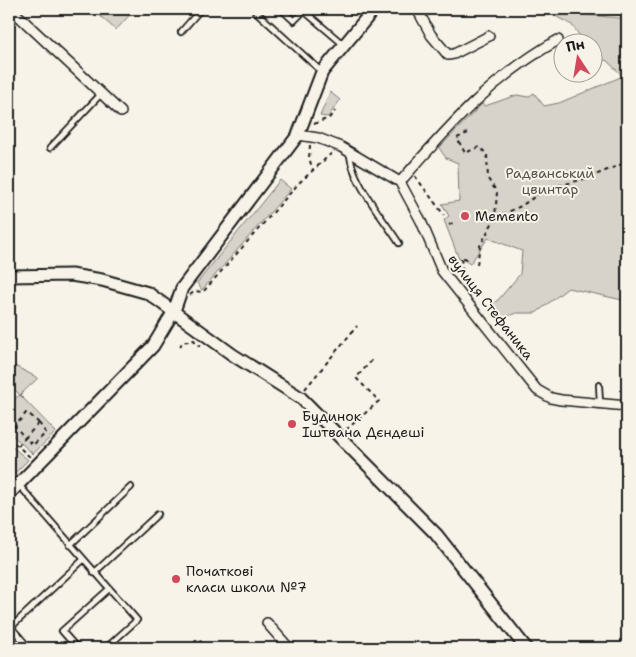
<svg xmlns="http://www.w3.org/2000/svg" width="636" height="657" viewBox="0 0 636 657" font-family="'Shantell Sans',sans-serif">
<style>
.green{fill:#d7d3cb;stroke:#7a7874}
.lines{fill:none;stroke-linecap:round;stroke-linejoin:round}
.service-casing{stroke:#1c1c1c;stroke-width:8}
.minor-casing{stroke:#1c1c1c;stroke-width:12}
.tertiary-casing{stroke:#1c1c1c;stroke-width:15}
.path{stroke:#1c1c1c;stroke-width:2;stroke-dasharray:4 4;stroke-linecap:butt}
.service{stroke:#f7f3e8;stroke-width:4.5}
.minor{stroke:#f7f3e8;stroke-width:9}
.tertiary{stroke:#f7f3e8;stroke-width:11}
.poi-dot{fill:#d1495b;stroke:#f7f3e8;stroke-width:2}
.labels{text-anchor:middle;stroke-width:4;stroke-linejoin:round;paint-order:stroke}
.park-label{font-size:14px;fill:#545351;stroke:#f7f3e8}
.poi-label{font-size:14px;fill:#1c1c1c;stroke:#f7f3e8;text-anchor:start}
.street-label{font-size:14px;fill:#1c1c1c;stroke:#f7f3e8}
</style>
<rect width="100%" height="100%" fill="#f7f3e8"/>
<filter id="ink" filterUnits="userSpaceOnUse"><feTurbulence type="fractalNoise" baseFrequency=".02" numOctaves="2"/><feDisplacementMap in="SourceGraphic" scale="10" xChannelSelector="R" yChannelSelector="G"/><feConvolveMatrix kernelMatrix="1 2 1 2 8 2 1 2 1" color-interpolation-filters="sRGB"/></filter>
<g filter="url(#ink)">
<g class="green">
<path d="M92,9H133L134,10L116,30Z"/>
<path d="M555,9L581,14L627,19V301L568,288L536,313H516L498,320L487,308L499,299L520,274L522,251L488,238L470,264L462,259H459L444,220L449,216L442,204L459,201L458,163L446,158L439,148L482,104L485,106L517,95L528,97L534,93L544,106L559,103L623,76L606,60L594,63V42H584L572,25L557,17Z"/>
<path d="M330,92L340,100L328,117L320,116Z"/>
<path d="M280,180L291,189L202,290L197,283Z"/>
<path d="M9,363L38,378L20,395L56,432L33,454L9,432L11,401L20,395L9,384Z"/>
<path d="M9,444L28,460L14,474L9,470Z"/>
</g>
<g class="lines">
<defs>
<g id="service">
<path d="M253,9L322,72"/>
<path d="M281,9L294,21L304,11"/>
<path d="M307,9L304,11L344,45"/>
<path d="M181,32L201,9"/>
<path d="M50,148L101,94"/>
<path d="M350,153C350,179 385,221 399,243"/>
<path d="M599,385L600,403"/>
<path d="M19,485L137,620L106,648"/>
<path d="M70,545L131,487"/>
<path d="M94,573L158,514"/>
<path d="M24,642L11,627L83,560"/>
<path d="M77,648L62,631L109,589"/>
</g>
<g id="minor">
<path d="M11,9L121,112"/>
<path d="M417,9L431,35L448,55L454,54L489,36"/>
<path d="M298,135L318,138L341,147L400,182L421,221L442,271L537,390L551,398L561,400L627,406"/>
<path d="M400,182C450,125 491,78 558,40"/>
<path d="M267,623L289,648"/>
</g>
<g id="tertiary">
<path d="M9,276L71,275L102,280L148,293L233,355L301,398L436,534L526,648"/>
<path d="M9,494L153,346L174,311L182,288L298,135L322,72L374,9"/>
</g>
</defs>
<use href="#service" class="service-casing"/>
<use href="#minor" class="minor-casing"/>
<use href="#tertiary" class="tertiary-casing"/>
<g class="path">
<path d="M314,124L329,118L335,111"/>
<path d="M468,133L457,138L465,153L479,147L487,154L488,179L497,192L495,218L480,246L477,264"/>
<path d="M310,145L309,158L313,170"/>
<path d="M415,176L444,215"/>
<path d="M495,218L521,206L546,189L588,178L627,162"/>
<path d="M449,225L453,223"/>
<path d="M467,259L461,257L463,276L472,293"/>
<path d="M190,295L195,291L203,292L299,183L333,152"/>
<path d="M180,347L182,342L194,340L199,346L203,344"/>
<path d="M305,389L357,326"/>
<path d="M39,423L46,433L33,445L25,438Z"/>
<path d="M346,430L379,401L356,378L374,358"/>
<path d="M9,438L31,458"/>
<path d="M18,446L25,438L15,426L26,413H28L39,423"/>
<path d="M188,648L198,639L207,648"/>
<path d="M232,648L235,646L237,648"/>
</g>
<use href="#service" class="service"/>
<use href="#minor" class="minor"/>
<use href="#tertiary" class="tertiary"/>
</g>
</g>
<g class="poi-dot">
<circle cx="465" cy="216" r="5"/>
<circle cx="292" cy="424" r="5"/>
<circle cx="176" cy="579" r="5"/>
</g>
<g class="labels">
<g class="park-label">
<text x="550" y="178">Радванський<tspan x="550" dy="16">цвинтар</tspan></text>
</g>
<g class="poi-label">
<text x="475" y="221">Memento</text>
<text x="302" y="421">Будинок<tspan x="302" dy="16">Іштвана Дєндеші</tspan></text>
<text x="186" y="576">Початкові<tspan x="186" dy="16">класи школи №7</tspan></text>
</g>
<g class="street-label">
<text transform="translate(491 307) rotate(52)" y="5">вулиця Стефаника</text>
</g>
</g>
<rect width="636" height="657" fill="none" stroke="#f7f3e8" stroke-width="30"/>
<rect x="15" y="15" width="606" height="627" fill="none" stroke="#1c1c1c" stroke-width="2" filter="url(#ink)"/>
<g transform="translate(578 58) rotate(348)"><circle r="24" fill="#f7f3e8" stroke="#9f9d96"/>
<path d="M0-4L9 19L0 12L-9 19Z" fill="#d1495b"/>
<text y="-8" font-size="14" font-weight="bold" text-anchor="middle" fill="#1c1c1c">Пн</text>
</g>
</svg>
